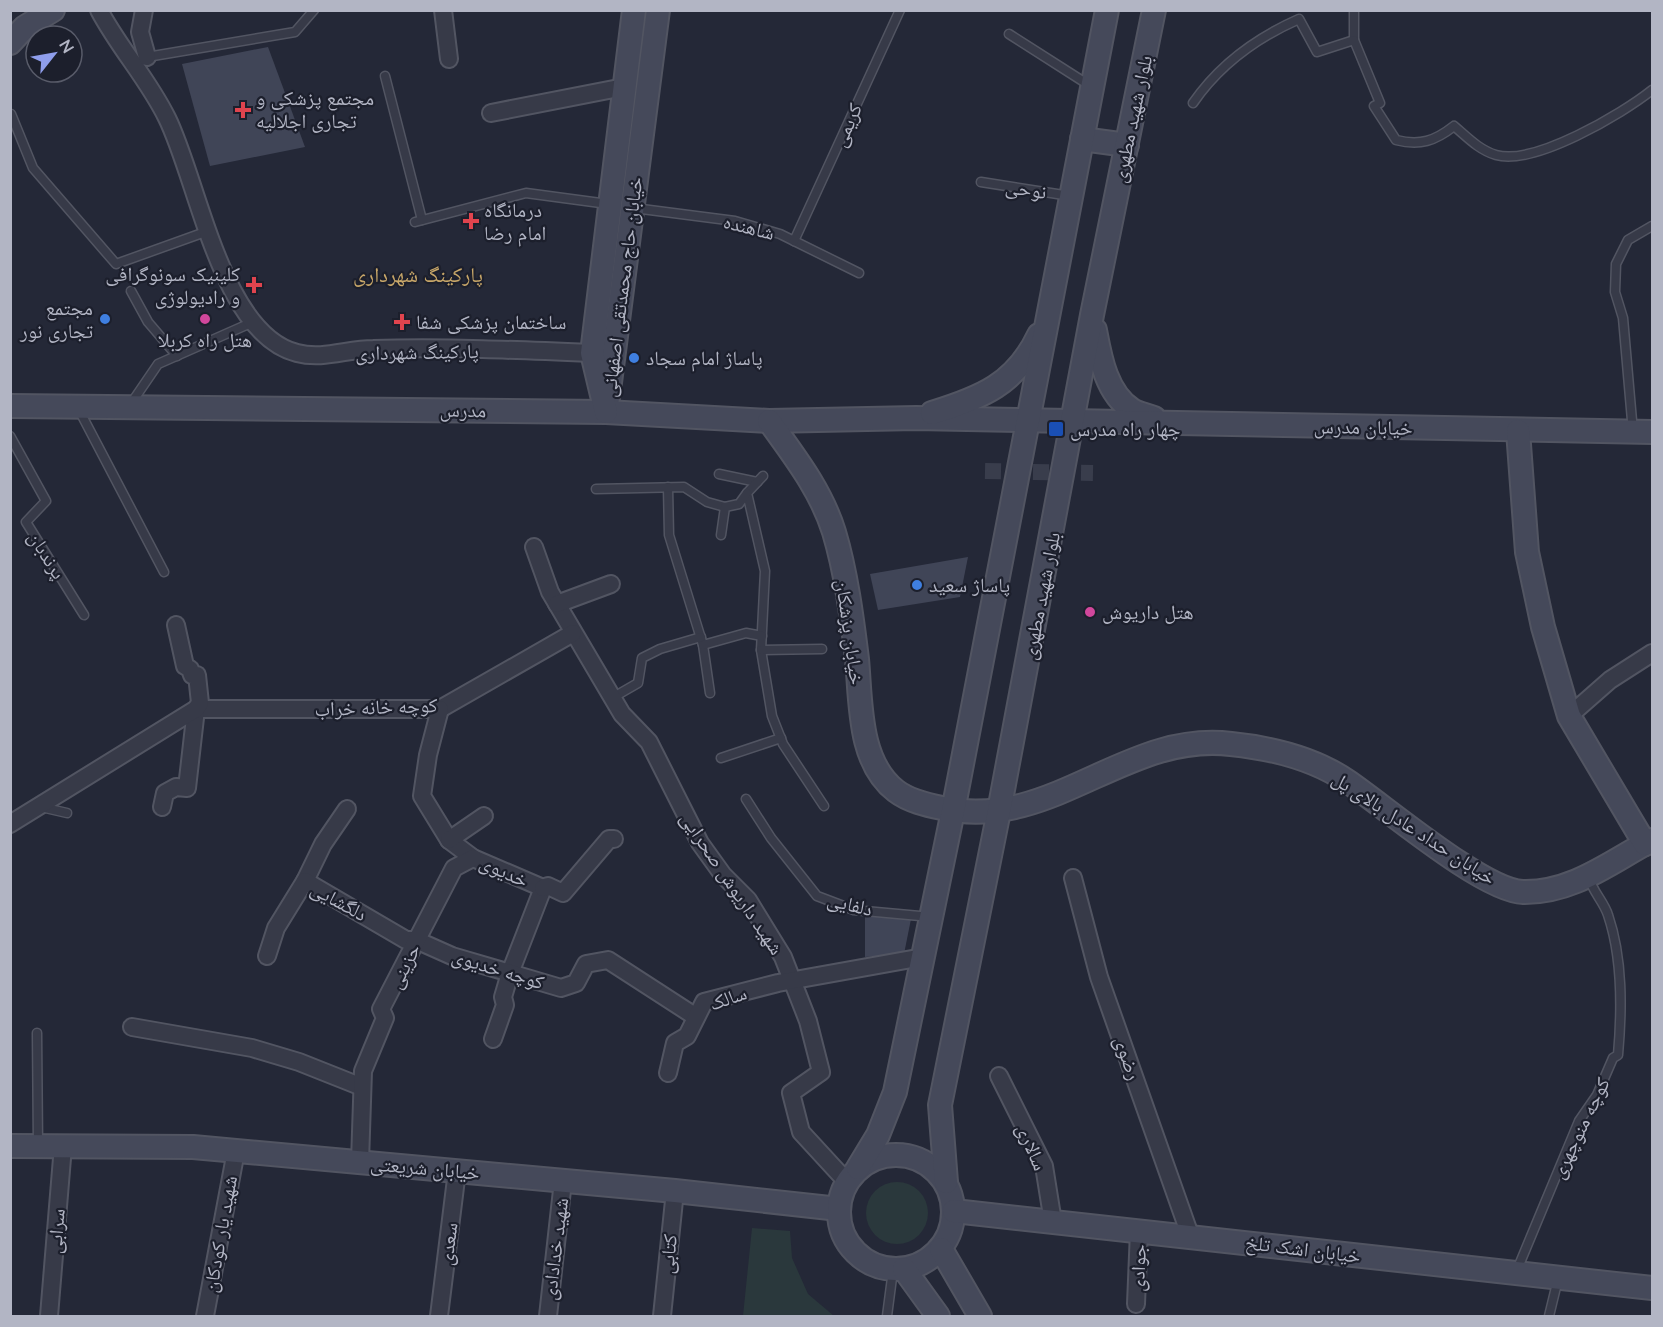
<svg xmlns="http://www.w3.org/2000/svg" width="1663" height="1327" viewBox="0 0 1663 1327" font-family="Lato,'Noto Naskh Arabic',sans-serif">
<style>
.green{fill:#2a383c}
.building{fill:#404557}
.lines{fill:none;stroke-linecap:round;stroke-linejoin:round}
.street-tunnel{stroke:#393d4c;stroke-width:16;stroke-dasharray:16 8;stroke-linecap:butt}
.lane-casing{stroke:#525562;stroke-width:11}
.street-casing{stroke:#525562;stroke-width:20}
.secondary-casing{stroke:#525562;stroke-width:26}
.lane{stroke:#373a48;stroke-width:8}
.street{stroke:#373a48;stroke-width:16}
.secondary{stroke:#45495a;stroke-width:22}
.health-dot{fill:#e0444e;stroke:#1c1f2c;stroke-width:2}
.shop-dot{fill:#3f7fe0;stroke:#1c1f2c;stroke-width:2}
.hotel-dot{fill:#d1479c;stroke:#1c1f2c;stroke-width:2}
.transit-dot{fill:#1a4fb4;stroke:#1c1f2c;stroke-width:2}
.labels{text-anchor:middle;stroke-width:4.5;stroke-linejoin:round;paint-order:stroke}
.poi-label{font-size:20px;fill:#b2b5c4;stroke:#1c1f2c;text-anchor:start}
.street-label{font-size:20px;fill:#b2b5c4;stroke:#1c1f2c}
.neighbourhood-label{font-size:21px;fill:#c8a769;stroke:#1c1f2c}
</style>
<rect width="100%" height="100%" fill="#242837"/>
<g class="green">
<circle cx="897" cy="1213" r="31"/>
<path d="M752,1228L790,1231L792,1258L808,1294L834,1316H743Z"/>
</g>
<g class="building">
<path d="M268,47L305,147L210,166L182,64Z"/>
<path d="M968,557L960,597L878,610L870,574Z"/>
<path d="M865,913L911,919L904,954L865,957Z"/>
</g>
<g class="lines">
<path class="street-tunnel" d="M985,471L1093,473"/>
<defs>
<g id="lane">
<path d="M1354,10V40"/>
<path d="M1009,34L1092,87"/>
<path d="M147,57L295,32L314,10"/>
<path d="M385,76L422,220"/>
<path d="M1193,103C1220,64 1256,38 1299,19L1317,52L1354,40L1380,103L1374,106L1396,140C1420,146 1435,141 1454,126C1467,137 1479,150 1496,155C1534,166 1622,114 1652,90"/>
<path d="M11,114L33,168L116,264L208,231"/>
<path d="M981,182L1070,196"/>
<path d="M634,208L735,221L780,234L859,273"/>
<path d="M415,222L526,193L608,204"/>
<path d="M794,241L900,10"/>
<path d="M131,291L148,322L177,356"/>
<path d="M130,405L158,364L253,322"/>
<path d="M78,408L164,572"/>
<path d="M1633,432L1623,318L1615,292L1616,264L1628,240L1652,226"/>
<path d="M10,436L46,501L26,522L84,615"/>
<path d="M719,474L757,482"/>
<path d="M763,476L747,493L765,571L761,650L772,716L783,744L824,806"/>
<path d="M668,487L669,535L703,645L710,693"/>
<path d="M596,489L684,487L707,502L725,507"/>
<path d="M721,535L725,507L739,504L747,493"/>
<path d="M703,645L746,633L762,636"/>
<path d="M761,650L822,649"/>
<path d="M612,698L638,683L642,658L660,649L701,637"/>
<path d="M721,758L781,738"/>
<path d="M746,799L771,838L817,896L854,910L931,917"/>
<path d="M41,807L67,813"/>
<path d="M37,1033L38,1146"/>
<path d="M1517,1270L1579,1121L1597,1095L1613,1058L1618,1055C1622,1010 1623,959 1608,915C1604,902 1593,892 1589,878"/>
<path d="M887,1316L893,1270"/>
<path d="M1549,1316L1558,1279"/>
</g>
<g id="street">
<path d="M99,10C119,48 148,79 167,118C198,180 221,334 297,353C323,360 347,349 373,349C446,347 519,350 592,353"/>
<path d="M144,10L140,32L147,57"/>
<path d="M443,10L449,59"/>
<path d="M491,113L624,87"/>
<path d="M534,547L550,592L622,714L649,742L700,843L723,875L748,900L783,957L808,1021L821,1072L791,1093L801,1132L847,1182"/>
<path d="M557,604L611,584"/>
<path d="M196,709H440L573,633"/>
<path d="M440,709L428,755L422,796L449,840L473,858L543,888L510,973L503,997L505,1005L493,1039"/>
<path d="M1569,716L1610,680L1652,653"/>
<path d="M162,807L165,793L176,787L187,788L196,709"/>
<path d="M10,824L196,709L200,703L197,675H192L190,669L185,666L176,625"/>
<path d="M449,840L484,816"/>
<path d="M1073,878L1099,977L1190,1235"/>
<path d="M305,881L323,844L347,809"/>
<path d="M543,888L548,886L563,893L609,839H614"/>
<path d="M267,956L276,928L305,881L406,940H416L452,956L561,988L576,983L586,964L608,960L696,1017"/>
<path d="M132,1027L252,1048L299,1062L362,1087"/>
<path d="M668,1073L675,1043L687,1036L704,1002L778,983L923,957"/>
<path d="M999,1076L1044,1166L1053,1222"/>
<path d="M360,1162L363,1071L385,1018L381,1009L454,868L473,858"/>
<path d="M1136,1304L1139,1231"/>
<path d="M49,1316L63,1146"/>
<path d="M205,1316L236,1151"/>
<path d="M439,1316L457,1171"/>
<path d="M548,1316L563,1181"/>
<path d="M662,1316L675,1191"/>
</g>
<g id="secondary">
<path d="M10,43L25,27L53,10"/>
<path d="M1082,139L1127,145"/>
<path d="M1095,330C1100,357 1106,393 1132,410C1138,414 1147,415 1154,418"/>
<path d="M608,398L658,10"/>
<path d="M10,406L606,412L769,421L916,418L1652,432"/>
<path d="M606,412L592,353L634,10"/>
<path d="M932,413C981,398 1016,384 1039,335"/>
<path d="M769,421C794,456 821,490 834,532C846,572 852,618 857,659C861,702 858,762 896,791C909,801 927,805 942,808C1051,832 1125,731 1231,744C1270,748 1313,758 1347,781C1383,805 1483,891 1523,892C1573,893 1610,862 1652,840"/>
<path d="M1518,431L1527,552L1543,627L1569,716L1645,844"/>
<path d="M10,1146L193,1147L675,1191L839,1209"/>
<circle cx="896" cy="1212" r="57"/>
<path d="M858,1168L878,1135L895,1092L953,811L1107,10"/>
<path d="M946,1182L940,1105L999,811L1092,315L1154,10"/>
<path d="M954,1211L1652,1288"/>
<path d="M941,1249L980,1316"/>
<path d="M904,1269L938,1316"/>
</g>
</defs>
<use href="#lane" class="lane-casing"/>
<use href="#street" class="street-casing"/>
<use href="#secondary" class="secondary-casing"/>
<use href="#lane" class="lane"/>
<use href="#street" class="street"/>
<use href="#secondary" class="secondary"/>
</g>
<g class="health-dot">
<path d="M240 101h6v6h6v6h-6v6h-6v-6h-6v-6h6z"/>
<path d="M468 212h6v6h6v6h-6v6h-6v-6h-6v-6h6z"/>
<path d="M251 276h6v6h6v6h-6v6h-6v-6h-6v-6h6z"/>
<path d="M399 313h6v6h6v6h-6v6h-6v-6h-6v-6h6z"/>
</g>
<g class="shop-dot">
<circle cx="105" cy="319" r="6"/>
<circle cx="634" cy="358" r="6"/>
<circle cx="917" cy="585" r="6"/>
</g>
<g class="hotel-dot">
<circle cx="205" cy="319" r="6"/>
<circle cx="1090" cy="612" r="6"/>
</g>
<rect class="transit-dot" x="1048" y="421" width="16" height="16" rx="3"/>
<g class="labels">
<g class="poi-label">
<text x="256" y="105">مجتمع پزشکی و<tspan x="256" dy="23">تجاری اجلالیه</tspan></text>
<text x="484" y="217">درمانگاه<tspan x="484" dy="23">امام رضا</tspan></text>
<text x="240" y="281" text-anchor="end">کلینیک سونوگرافی<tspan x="240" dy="23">و رادیولوژی</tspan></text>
<text x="93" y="315" text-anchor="end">مجتمع<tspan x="93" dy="23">تجاری نور</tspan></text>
<text x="416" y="329">ساختمان پزشکی شفا</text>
<text x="205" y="347" text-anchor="middle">هتل راه کربلا</text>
<text x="646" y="365">پاساژ امام سجاد</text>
<text x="1070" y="436">چهار راه مدرس</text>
<text x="929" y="592">پاساژ سعید</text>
<text x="1102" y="619">هتل داریوش</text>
</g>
<g class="street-label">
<text transform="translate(1132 119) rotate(-78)" y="7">بلوار شهید مطهری</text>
<text transform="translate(847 125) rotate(-66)" y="7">کریمی</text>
<text transform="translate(1026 189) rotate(9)" y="7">نوحی</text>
<text transform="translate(749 227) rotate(14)" y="7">شاهنده</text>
<text transform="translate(622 287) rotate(-83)" y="7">خیابان حاج محمدتقی اصفهانی</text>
<text transform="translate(417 352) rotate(-1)" y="7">پارکینگ شهرداری</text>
<text transform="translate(463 410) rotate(1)" y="7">مدرس</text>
<text transform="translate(1363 427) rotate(1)" y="7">خیابان مدرس</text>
<text transform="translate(47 555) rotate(58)" y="7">پرندبان</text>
<text transform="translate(1041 596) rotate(-79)" y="7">بلوار شهید مطهری</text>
<text transform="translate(850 632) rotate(82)" y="7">خیابان پزشکان</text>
<text transform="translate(376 707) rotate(-2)" y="7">کوچه خانه خراب</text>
<text transform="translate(1414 828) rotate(33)" y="7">خیابان حداد عادل بالای پل</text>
<text transform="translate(504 871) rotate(24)" y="7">خدیوی</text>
<text transform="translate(732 883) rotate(56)" y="7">شهید داریوش صحرایی</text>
<text transform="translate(339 901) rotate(29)" y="7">دلگشایی</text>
<text transform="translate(850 904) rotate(14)" y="7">دلفایی</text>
<text transform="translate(404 966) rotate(-63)" y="7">حزینی</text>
<text transform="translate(498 969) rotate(17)" y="7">کوچه خدیوی</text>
<text transform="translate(728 998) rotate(-19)" y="7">سالک</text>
<text transform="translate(1128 1058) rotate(71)" y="7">رضوی</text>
<text transform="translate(1580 1128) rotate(-64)" y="7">کوچه منوچهری</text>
<text transform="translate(1032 1147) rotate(67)" y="7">سالاری</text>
<text transform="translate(425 1168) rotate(5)" y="7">خیابان شریعتی</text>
<text transform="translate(56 1231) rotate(-85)" y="7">سرابی</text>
<text transform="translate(220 1234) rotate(-80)" y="7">شهید یار کودکان</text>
<text transform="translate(448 1244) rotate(-83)" y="7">سعدی</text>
<text transform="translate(555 1249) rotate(-83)" y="7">شهید خدادادی</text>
<text transform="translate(1303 1249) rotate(7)" y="7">خیابان اشک تلخ</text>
<text transform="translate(668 1254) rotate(-84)" y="7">کتابی</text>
<text transform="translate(1138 1268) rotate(-88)" y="7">جوادی</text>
</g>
<g class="neighbourhood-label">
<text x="418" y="282">پارکینگ شهرداری</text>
</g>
</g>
<rect width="1663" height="1327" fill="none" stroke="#b2b5c4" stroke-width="24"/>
<g transform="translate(54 54) rotate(59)"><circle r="28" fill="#1c1f2c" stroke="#585b69" stroke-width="1.5"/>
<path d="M0-4.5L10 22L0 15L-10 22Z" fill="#8f9eec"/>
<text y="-9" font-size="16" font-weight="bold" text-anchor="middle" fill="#b2b5c4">N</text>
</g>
</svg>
